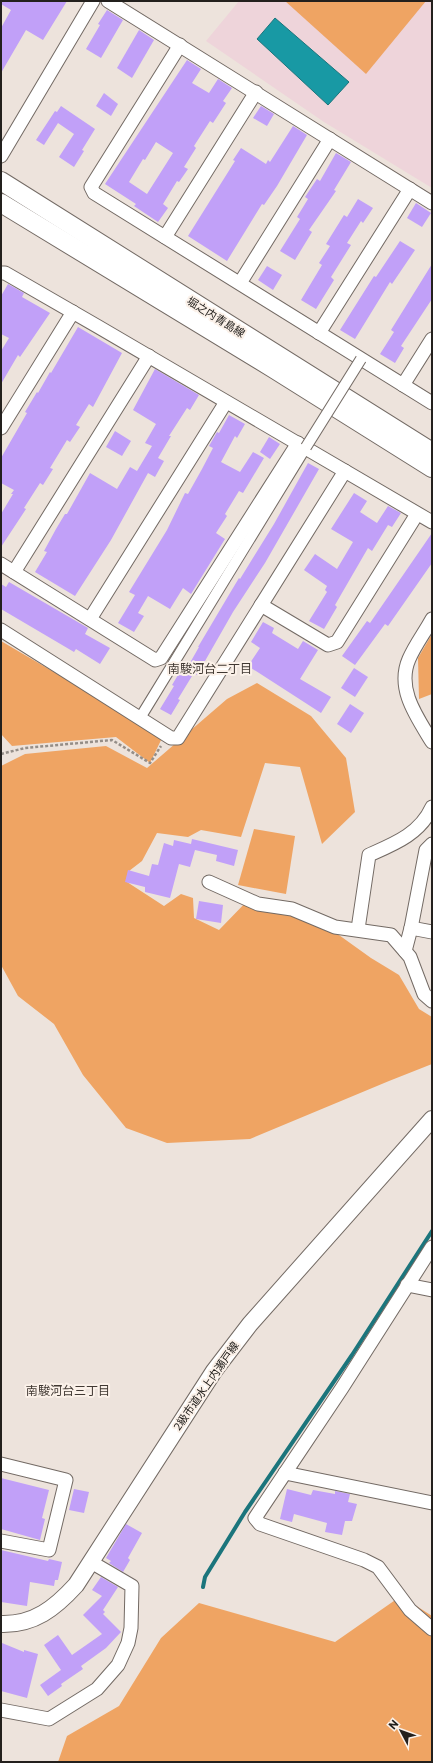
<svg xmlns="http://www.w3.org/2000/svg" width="433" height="1763" viewBox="0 0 433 1763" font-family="Commissioner,'Noto Sans JP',sans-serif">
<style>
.education{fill:#eed4da}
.green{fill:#efa463}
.water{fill:#1899a4;stroke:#1b757c}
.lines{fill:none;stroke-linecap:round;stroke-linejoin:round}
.stream{stroke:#1b757c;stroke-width:4}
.building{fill:#c1a0f8;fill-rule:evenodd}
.pedestrian-casing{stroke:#736a64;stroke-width:12}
.minor-casing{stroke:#736a64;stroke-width:15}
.tertiary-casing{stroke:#736a64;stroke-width:18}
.secondary-casing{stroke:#736a64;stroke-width:20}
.path{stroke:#958e88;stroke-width:2.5;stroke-dasharray:3 2;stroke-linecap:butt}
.pedestrian{stroke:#fff;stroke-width:10}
.minor{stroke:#fff;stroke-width:13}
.tertiary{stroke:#fff;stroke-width:16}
.secondary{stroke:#fff;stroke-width:18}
.pedestrian-bridge-casing{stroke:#736a64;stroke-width:12;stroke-linecap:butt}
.pedestrian-bridge{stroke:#fff;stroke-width:10}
.labels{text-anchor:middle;stroke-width:4;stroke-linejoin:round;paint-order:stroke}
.street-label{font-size:11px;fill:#23201d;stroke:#fbf1e9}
.neighbourhood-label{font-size:12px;fill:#403832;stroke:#fbf1e9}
</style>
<rect width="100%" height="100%" fill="#ede3dc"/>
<path class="education" d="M239,1H432V188L324,122L206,41Z"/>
<g class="green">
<path d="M285,1H426L366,74Z"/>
<path d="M432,634V694L419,699L418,658Z"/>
<path d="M1,641L163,736L150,763L116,737L12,746L1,734Z"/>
<path d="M257,683L311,716L346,758L355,812L322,844L300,767L265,763L241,837L201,830L188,837L157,833L142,861L129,871L127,882L164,906L181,894L193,898L194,918L219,930L251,897L297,905L371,958L399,975L419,1009L432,1017V1064L389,1081L250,1139L167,1143L126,1128L83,1075L54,1024L18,996L1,965V766L25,754L106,746L147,768L227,699Z"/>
<path d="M254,829L295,836L286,894L238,885Z"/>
<path d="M401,1596L432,1616V1762H58L67,1736L119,1706L161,1638L199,1603L335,1642Z"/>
</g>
<path class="water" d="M275,18L349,82L328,105L257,39Z"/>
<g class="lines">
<path class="stream" d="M203,1587L205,1577L245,1512L352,1355L432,1231"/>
</g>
<g class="building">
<path d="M1,1H67L43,40L26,30L1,73V28L11,10L1,4Z"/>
<path d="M107,10L123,20L101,58L86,49L100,25L98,24Z"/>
<path d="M139,30L154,40L132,78L117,68Z"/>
<path d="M187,60L201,69L192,83L209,93L218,79L232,88L223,101L226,103L213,123L210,121L194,146L196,148L184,167L188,169L179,182L177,181L163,204L168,208L158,222L134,206L136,204L105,184ZM156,142L173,153L147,194L129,182L143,159L145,160Z"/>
<path d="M104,93L118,104L111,116L96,106Z"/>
<path d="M61,106L95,129L82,150L84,151L74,167L59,157L74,134L58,123L44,145L36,140L55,111L57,112Z"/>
<path d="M261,106L274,114L267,126L253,118Z"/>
<path d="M293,126L307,135L277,186L264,205L262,204L227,261L188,236L235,161L233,160L241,148L266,164L268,160L270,162Z"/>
<path d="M336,153L351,162L334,190L336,191L309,230L312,232L295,260L280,251L300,219L297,217L308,199L305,197L317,179L320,181Z"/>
<path d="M358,199L373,208L363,223L361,221L347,243L351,245L331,277L334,280L316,309L301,300L322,265L319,263L330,246L326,244L344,215L347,217Z"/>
<path d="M416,203L431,213L422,227L407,218Z"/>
<path d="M400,241L415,250L392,284L390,282L355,339L340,330L374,276L376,277Z"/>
<path d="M432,264V299L401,346L404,348L395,363L380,354L394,332L391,330Z"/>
<path d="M267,266L282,275L273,290L258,280Z"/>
<path d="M8,284L24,293L22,297L50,313L20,357L18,355L1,384V351L9,338L1,334V296Z"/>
<path d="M78,327L122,353L93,407L89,404L76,425L80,427L70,442L67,440L50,468L53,469L43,485L40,483L24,508L26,509L1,547V514L13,494H11L14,490L1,483V458L27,413L25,412L37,392L38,393L50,372L51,373Z"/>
<path d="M155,369L199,395L190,410L187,408L169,436H171L158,458L164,461L155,477L148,473L111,540L75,596L35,572L47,552L44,551L56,529L65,514H67L90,473L117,489L130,467L137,471L152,446L145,443L156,424L133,410Z"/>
<path d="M229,415L245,424L237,438L235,436L221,462L240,472L253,452L264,458L243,493L239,491L225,514L227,516L216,533L225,539L191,594L183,588L170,609L148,596L138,613L144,616L134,632L118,623L135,595L129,592L167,530L185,493L188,494L202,469L213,448L209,446L217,432L219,433Z"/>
<path d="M115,431L131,441L122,456L106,447Z"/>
<path d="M269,437L280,444L270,459L260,452Z"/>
<path d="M308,463L319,469L265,563L233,612L197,675L187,668L199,647H198L230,593L239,578L240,579L274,524Z"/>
<path d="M354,493L367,501L360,512L377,523L388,506L401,513L392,527L388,525L372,551L368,548L335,605L337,607L324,629L309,621L327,592L325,590L327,586L304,570L315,554L337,569L353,542L331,529Z"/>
<path d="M432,533V563L388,626L385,624L355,665L342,656L367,621L370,623Z"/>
<path d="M9,582L88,628L85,634L110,648L100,664L76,649L74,652L1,609V584L6,587Z"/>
<path d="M263,622L274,628L272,633L298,649L303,641L318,650L300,679L331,697L321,713L248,666L260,648L251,642Z"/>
<path d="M354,668L368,677L355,697L341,688Z"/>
<path d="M181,670L192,676L178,699L180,700L171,715L160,709L174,686L172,685Z"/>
<path d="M350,704L364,713L351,733L337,724Z"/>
<path d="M192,839L238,850L234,866L216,861L217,855L195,850L190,867L179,864L170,898L145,892V887L125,882L128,870L149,876L152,864L158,865L164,843L173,846L174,840L191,844Z"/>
<path d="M199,901L223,905L221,923L196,919Z"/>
<path d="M1,1478L49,1490L42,1518L45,1519L40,1540L1,1529Z"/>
<path d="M74,1489L89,1492L84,1513L69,1510Z"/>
<path d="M287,1489L311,1495L313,1490L335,1494V1491L350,1494L348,1502L357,1504L352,1521H345L342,1535L325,1532L327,1523L294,1514L292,1522L280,1519Z"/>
<path d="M126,1524L142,1533L128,1558L130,1560L123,1572L109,1563L111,1561L106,1558Z"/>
<path d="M1,1550L48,1561L49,1559L62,1562L58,1580H55L54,1586L30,1582L27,1606L1,1602Z"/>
<path d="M101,1577L118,1587L103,1610L105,1612L103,1614L121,1632L106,1648L81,1666L83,1669L61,1684L62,1686L48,1696L40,1685L61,1670L44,1645L58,1635L72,1655L102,1634L83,1615L102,1596L92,1590Z"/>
<path d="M2,1643L24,1652V1650L38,1654L27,1698L1,1691Z"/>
</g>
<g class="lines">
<defs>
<path id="pedestrian" d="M140,718L306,447"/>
<g id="minor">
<path d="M108,1L432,203"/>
<path d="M180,45L91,187L94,193L432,403"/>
<path d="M1,156L93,1"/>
<path d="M165,237L256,92"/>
<path d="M1,273H5C148,355 290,439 432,522"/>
<path d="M240,283L330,139"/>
<path d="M319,333L410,189"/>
<path d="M403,385L432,339"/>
<path d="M1,428L73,312"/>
<path d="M1,564L155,660L161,658L298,443"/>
<path d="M14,572L149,356"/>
<path d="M261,605L328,645L337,642L417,514"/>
<path d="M90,619L226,402"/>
<path d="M432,619C425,632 415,645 409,659C396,689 417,717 432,742"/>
<path d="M1,630L171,738H178L345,471"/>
<path d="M209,882L258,904L292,909L335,927L391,935L410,957L424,994L432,1001"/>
<path d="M411,928L432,932"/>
<path d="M358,929L369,855C394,844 420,834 432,807"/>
<path d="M405,951L411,928L426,850L432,844"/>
<path d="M432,1247L342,1388L255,1518L260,1524L364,1560L378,1567L410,1610L432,1629"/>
<path d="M407,1285L432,1290"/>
<path d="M1,1464L66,1480L49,1550L1,1541"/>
<path d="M285,1473L432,1503"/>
<path d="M1,1710L49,1719L97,1689L118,1665L128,1643L131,1628L132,1586L91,1562"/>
</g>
<path id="tertiary" d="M1,1624C34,1625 55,1608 76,1585L214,1371L250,1324L432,1119"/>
<g id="secondary">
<path d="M1,181L432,452"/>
<path d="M1,203L274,369L432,468"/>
</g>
</defs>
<use href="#pedestrian" class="pedestrian-casing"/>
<use href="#minor" class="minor-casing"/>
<use href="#tertiary" class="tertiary-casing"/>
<use href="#secondary" class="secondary-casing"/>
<path class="path" d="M1,754L25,748L112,740L150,763L161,746"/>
<use href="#pedestrian" class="pedestrian"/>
<use href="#minor" class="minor"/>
<use href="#tertiary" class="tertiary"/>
<use href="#secondary" class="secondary"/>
<defs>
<path id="pedestrian-bridge" d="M306,447L361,359"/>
</defs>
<use href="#pedestrian-bridge" class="pedestrian-bridge-casing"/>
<use href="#pedestrian-bridge" class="pedestrian-bridge"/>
</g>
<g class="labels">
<g class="street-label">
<text transform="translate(216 317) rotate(32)" y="4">堀之内青島線</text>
<text transform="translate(206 1386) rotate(-55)" y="4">2級市道水上内瀬戸線</text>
</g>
<g class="neighbourhood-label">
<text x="210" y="673">南駿河台二丁目</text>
<text x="68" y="1395">南駿河台三丁目</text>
</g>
</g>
<rect width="433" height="1763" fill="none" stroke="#23201d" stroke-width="4"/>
<g transform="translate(401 1731) rotate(311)" stroke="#fbf1e9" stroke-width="3" paint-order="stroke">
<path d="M0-3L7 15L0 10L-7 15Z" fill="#23201d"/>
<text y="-6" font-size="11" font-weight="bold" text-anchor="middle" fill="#23201d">N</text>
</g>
</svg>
